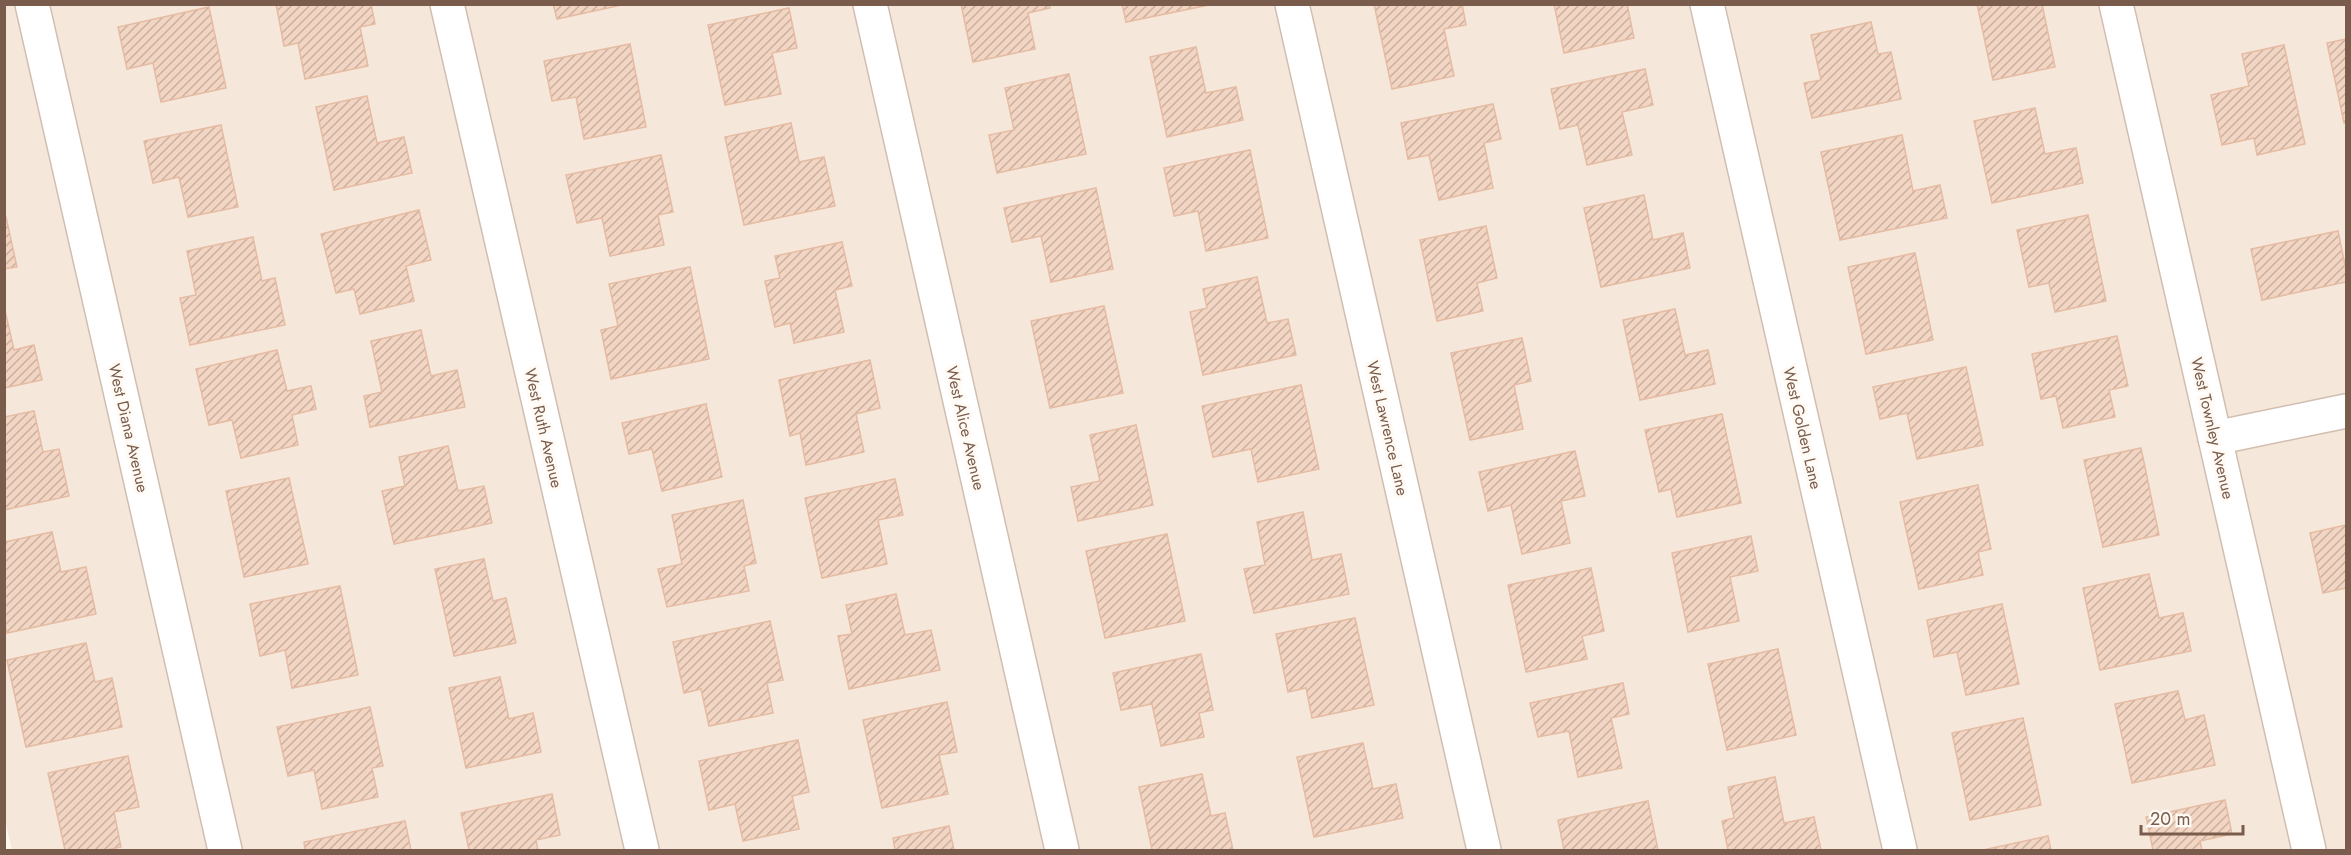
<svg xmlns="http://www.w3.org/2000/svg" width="2351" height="855" viewBox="0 0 2351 855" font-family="Jost,sans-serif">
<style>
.residential{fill:#f5e8da}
.building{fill:url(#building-hatch);stroke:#e6bba3;stroke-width:1.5}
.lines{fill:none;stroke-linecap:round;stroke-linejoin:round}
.street-casing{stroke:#d1beb0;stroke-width:36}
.street{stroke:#fff;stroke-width:33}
.labels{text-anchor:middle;stroke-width:6;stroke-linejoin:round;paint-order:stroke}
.street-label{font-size:16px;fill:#7a5c4d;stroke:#fffaf3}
</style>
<defs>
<pattern id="building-hatch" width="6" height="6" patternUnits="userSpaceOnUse" patternTransform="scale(1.5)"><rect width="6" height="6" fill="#f3d5c3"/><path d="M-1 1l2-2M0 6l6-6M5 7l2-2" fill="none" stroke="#cab0a1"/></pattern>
</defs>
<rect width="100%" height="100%" fill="#fdf6ec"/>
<path class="residential" d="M4,5H2346V850H12L4,816Z"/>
<g class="building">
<path d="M276,4H371L375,24L360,27L368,66L305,79L298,43L284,46Z"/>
<path d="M553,4H622V5L557,19Z"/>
<path d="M961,4H1049L1050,8L1028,13L1035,49L973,62Z"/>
<path d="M1122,4H1214L1126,22Z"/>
<path d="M1374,4H1462L1466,25L1444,29L1454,76L1392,89Z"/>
<path d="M1554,4H1627L1634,38L1564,53Z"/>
<path d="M1977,4H2042L2055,67L1993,80Z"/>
<path d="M209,7L226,88L161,102L153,63L127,69L118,27Z"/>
<path d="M789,8L797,48L772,53L781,94L725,105L708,25Z"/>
<path d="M1871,22L1878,54L1891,52L1901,99L1812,118L1804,83L1821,80L1811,35Z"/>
<path d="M2346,39V122L2344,123L2327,43Z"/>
<path d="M630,44L646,127L584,139L576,97L552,101L544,61Z"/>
<path d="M2284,45L2305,144L2257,155L2254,138L2222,145L2211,95L2249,86L2242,54Z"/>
<path d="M1196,47L1206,93L1236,87L1243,120L1167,137L1150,57Z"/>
<path d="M1645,69L1653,105L1622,112L1632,155L1587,165L1578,125L1560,129L1551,89Z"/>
<path d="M1069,74L1086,154L997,173L989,135L1014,130L1005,88Z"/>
<path d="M367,96L377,143L404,137L412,173L334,190L316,107Z"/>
<path d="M1493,104L1501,139L1484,143L1493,188L1439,200L1429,155L1408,159L1401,123Z"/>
<path d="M2035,108L2045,154L2076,148L2083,183L1992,203L1974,121Z"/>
<path d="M791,123L799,162L824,157L835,206L744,225L725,137Z"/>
<path d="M221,125L238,207L188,217L179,177L153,183L144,141Z"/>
<path d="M1902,135L1913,191L1940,185L1947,218L1840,240L1821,152Z"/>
<path d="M1250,150L1268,238L1206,251L1198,211L1174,216L1164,168Z"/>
<path d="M661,155L673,212L658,215L664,245L610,256L602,218L577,223L566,175Z"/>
<path d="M1096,188L1113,269L1051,282L1041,236L1012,242L1004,208Z"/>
<path d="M1644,195L1653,240L1683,233L1690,268L1601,287L1584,208Z"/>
<path d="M419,210L431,260L406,266L414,301L360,314L354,289L336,293L321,234Z"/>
<path d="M2088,215L2106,301L2055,312L2049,283L2029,287L2017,230Z"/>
<path d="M4,217H6L17,267L4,269Z"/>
<path d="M1486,226L1497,278L1477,283L1483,311L1437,321L1420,240Z"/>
<path d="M2338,231L2346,270V282L2262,300L2251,249Z"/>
<path d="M253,237L262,281L275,278L285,325L190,345L180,298L196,295L187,251Z"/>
<path d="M842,242L852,286L835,290L844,332L794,343L790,323L775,327L765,281L780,278L775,256Z"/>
<path d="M1915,253L1933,340L1866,354L1848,267Z"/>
<path d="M690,267L709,359L611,379L601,330L618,326L609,284Z"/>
<path d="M1257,277L1267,323L1288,319L1296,355L1203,375L1190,312L1207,308L1203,289Z"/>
<path d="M4,306L14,350L34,345L42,380L4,388Z"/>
<path d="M1104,306L1123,393L1050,408L1031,321Z"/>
<path d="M1675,309L1685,355L1708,350L1715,384L1640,400L1623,320Z"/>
<path d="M421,330L431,376L457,370L465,407L370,427L364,396L382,392L371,341Z"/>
<path d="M2117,336L2128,386L2109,390L2115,417L2063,428L2056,396L2041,399L2032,354Z"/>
<path d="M1522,338L1531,381L1514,385L1523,429L1470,440L1451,353Z"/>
<path d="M277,350L287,391L311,386L316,409L292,415L298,445L241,458L232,420L209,425L196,369Z"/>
<path d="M870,360L880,408L856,414L864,452L806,465L800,433L790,436L779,380Z"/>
<path d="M1966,367L1983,445L1917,459L1907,413L1880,419L1873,387Z"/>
<path d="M1301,385L1319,469L1258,482L1251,449L1213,457L1202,406Z"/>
<path d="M706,404L722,477L662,491L652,449L629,454L622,423Z"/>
<path d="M34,411L43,452L59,449L69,496L4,510V417Z"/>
<path d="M1722,414L1741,503L1677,517L1671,489L1659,492L1645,430Z"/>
<path d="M1136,425L1153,505L1078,521L1071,487L1100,481L1090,435Z"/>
<path d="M448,446L458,491L484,486L492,523L394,544L382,491L405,486L399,457Z"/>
<path d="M2141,448L2159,535L2103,547L2084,460Z"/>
<path d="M1575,451L1585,496L1561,501L1570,543L1522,554L1511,505L1488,511L1479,472Z"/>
<path d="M289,478L308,564L244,577L226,491Z"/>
<path d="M895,479L903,515L878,520L887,564L822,578L805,498Z"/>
<path d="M1978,485L1991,549L1978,552L1983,575L1919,589L1900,502Z"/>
<path d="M743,500L756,563L744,566L749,591L667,607L658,569L682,564L672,515Z"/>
<path d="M1303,512L1312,560L1341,554L1349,594L1254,613L1244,569L1265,565L1257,522Z"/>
<path d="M2346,525V588L2323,593L2310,533Z"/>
<path d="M52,532L61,572L86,567L96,614L7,633L4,622V542Z"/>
<path d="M1167,534L1185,621L1105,638L1086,551Z"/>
<path d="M1751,536L1758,571L1730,577L1739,621L1688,632L1672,553Z"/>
<path d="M484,559L493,601L506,598L516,643L454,656L435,569Z"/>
<path d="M1591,568L1604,631L1582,636L1587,659L1526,672L1508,585Z"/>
<path d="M2149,574L2159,618L2183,613L2191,651L2100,670L2083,588Z"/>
<path d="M340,586L358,675L292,688L285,650L260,656L250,604Z"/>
<path d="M896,594L905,635L931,630L940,670L849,689L838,636L852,634L846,605Z"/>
<path d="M2002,604L2019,684L1966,695L1957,652L1934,657L1927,620Z"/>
<path d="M1355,618L1374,705L1312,718L1306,688L1288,692L1276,634Z"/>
<path d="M770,621L783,680L767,683L773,713L709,726L701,689L684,693L673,642Z"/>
<path d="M86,643L95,682L112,678L122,727L26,747L7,660Z"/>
<path d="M1778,649L1796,735L1727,750L1708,664Z"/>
<path d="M1201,654L1213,710L1199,713L1204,737L1161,746L1152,704L1121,710L1113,673Z"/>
<path d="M500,677L509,719L533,713L541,752L466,768L449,688Z"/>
<path d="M1623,683L1629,714L1611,718L1622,768L1578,777L1569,731L1538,737L1530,703Z"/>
<path d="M2178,691L2185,720L2204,715L2215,765L2132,783L2115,704Z"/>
<path d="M947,702L957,752L939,755L948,794L882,808L863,720Z"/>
<path d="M370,707L383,766L372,768L378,797L322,809L314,770L288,776L277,727Z"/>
<path d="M2023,718L2041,805L1970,820L1952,733Z"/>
<path d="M798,740L809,792L792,796L799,829L743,841L735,804L709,810L699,761Z"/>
<path d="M1363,743L1373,789L1396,784L1403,818L1314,837L1297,757Z"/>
<path d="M128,756L139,807L114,812L121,847L107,850H65L48,773Z"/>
<path d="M1202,774L1211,816L1225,813L1233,850H1152L1139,787Z"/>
<path d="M1775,777L1784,823L1814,817L1821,850H1728L1722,821L1734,818L1728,787Z"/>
<path d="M552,794L560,835L536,840L538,850H469L461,813Z"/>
<path d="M2225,800L2232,834L2200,841L2202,850H2153L2146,817Z"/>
<path d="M1648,801L1658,850H1564L1558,820Z"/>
<path d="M405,821L411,850H305L304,842Z"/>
<path d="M949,826L954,850H895L893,838Z"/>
<path d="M2048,836L2051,850H1983Z"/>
</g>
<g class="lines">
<defs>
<g id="street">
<path d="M32,4L225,850"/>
<path d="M447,4L642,850"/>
<path d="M870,4L1062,850"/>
<path d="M1292,4L1484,850"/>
<path d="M1707,4L1900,850"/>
<path d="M2116,4L2309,850"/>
<path d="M2215,438L2346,411"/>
</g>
</defs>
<use href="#street" class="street-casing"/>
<use href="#street" class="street"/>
</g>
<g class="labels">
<g class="street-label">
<text transform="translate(129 428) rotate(77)" y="6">West Diana Avenue</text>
<text transform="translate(544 428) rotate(77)" y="6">West Ruth Avenue</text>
<text transform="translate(966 428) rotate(77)" y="6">West Alice Avenue</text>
<text transform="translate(1388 428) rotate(77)" y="6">West Lawrence Lane</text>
<text transform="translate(1803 428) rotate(77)" y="6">West Golden Lane</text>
<text transform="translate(2213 428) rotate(77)" y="6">West Townley Avenue</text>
</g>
</g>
<rect width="2351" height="855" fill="none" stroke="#7a5c4d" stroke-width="12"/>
<path d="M2141 825v9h102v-9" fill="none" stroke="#7a5c4d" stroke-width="3"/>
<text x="2150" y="825" font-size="18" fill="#7a5c4d" stroke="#fffaf3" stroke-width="4.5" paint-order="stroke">20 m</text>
</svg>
